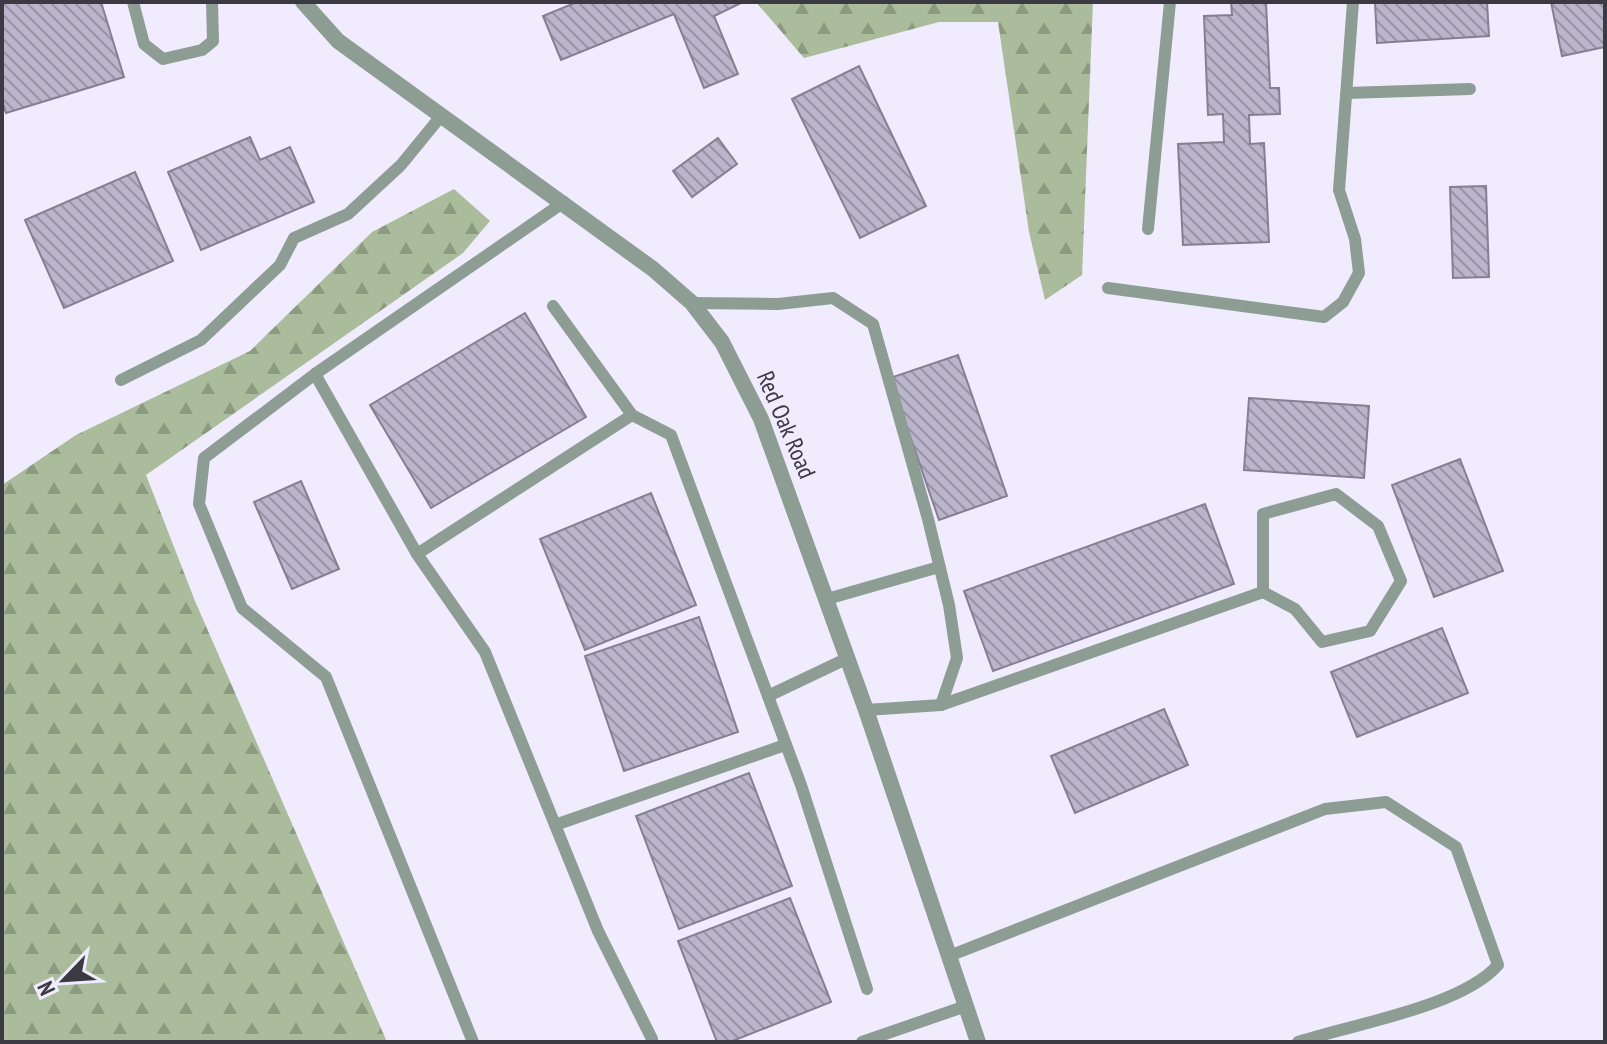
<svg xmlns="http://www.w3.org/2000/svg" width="1607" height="1044" viewBox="0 0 1607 1044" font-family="'PT Sans Narrow',sans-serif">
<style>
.forest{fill:url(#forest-firs)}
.building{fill:url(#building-back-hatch);stroke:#847f94;stroke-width:2}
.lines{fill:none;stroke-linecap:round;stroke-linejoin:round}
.service{stroke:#8d9d94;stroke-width:12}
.tertiary{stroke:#8d9d94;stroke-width:16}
.labels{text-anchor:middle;stroke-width:7;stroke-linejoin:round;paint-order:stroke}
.street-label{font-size:24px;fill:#3b3942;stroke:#f0ecfe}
</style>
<defs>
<pattern id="forest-firs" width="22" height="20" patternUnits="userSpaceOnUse" patternTransform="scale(2)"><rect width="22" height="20" fill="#aabc9b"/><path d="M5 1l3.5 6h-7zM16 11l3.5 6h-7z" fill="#8c9a80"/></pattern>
<pattern id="building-back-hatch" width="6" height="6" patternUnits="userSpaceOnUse" patternTransform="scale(2)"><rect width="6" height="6" fill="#bab5cb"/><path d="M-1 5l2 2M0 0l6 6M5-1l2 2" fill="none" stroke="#9894a6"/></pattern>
</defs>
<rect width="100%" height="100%" fill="#f0ecfe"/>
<g class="forest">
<path d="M756,2H1093L1082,275L1045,300L1029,232L998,22H939L804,58Z"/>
<path d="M454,189L490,221L463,253L146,475L195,601L387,1042H2V485L76,435L250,351L372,232Z"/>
</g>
<g class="building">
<path d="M2,2H101L124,77L6,113L2,101Z"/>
<path d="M577,2H743L714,16L738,74L704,88L674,14L561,60L543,16Z"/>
<path d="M1231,2H1266L1270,88H1279L1280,114L1249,115L1250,144L1264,143L1269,242L1183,245L1178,144L1224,142L1223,114L1208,115L1204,16L1232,15Z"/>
<path d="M1375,2H1487L1489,36L1377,43Z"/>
<path d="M1551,2H1605V47L1562,56Z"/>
<path d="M859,66L926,206L860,238L792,99Z"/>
<path d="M250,137L260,160L290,147L314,202L201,250L168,172Z"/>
<path d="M718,138L737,164L692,197L673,171Z"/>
<path d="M135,172L173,261L64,308L25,220Z"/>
<path d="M1486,186L1489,277L1453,278L1450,187Z"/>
<path d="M525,313L586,417L431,508L370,405Z"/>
<path d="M958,355L1007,496L939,520L890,378Z"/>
<path d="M1249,398L1369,406L1364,478L1244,470Z"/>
<path d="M1460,459L1503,571L1434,597L1392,485Z"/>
<path d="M301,481L339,569L292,589L254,502Z"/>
<path d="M651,493L696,605L585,650L540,539Z"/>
<path d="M1205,504L1234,584L993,671L964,591Z"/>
<path d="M699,617L738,732L624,771L585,656Z"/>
<path d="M1442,628L1468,693L1357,737L1331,672Z"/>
<path d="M1164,709L1188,765L1075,813L1051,756Z"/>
<path d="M749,773L792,886L679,929L636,816Z"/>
<path d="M790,898L831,1002L730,1042H717L678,941Z"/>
</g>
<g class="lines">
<g class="service">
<path d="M133,2L144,44L163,59L202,50L213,41L212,2"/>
<path d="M1347,93L1470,89"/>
<path d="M1148,229L1170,2"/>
<path d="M1108,288L1324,317L1343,302L1359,273L1355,239L1339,190L1353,2"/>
<path d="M692,303L778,304L833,298L873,324L928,519L949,605L957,658L941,705"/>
<path d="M553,306L632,415L417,554L315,374L564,202"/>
<path d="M315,374L204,458L199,504L242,608L326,677L473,1042"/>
<path d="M121,380L201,340L280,265L294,238L348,214L401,165L441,116"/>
<path d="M632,415L671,435L801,785L867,989"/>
<path d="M417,554L485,652L598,931L652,1039"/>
<path d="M827,599L939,567"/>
<path d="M768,696L848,658"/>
<path d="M866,710L941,705L1263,592L1295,609L1322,642L1370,631L1401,581L1378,526L1336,494L1263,514V592"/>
<path d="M555,825L785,745"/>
<path d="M949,956L1325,809L1386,802L1456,847L1498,965C1461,1007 1353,1024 1298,1042"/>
<path d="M862,1042L966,1006"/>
</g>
<path class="tertiary" d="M303,2L338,41L653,269L692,303L722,342L761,419L866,710L978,1042"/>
</g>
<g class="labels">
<g class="street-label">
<text transform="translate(786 425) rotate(67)" y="8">Red Oak Road</text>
</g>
</g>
<rect width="1607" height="1044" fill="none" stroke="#3b3942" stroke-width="8"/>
<g transform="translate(64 980) rotate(245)" stroke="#f0ecfe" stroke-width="6" paint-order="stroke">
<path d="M0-6L14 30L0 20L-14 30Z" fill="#3b3942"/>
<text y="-12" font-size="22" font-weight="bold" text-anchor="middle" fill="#3b3942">N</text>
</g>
</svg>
